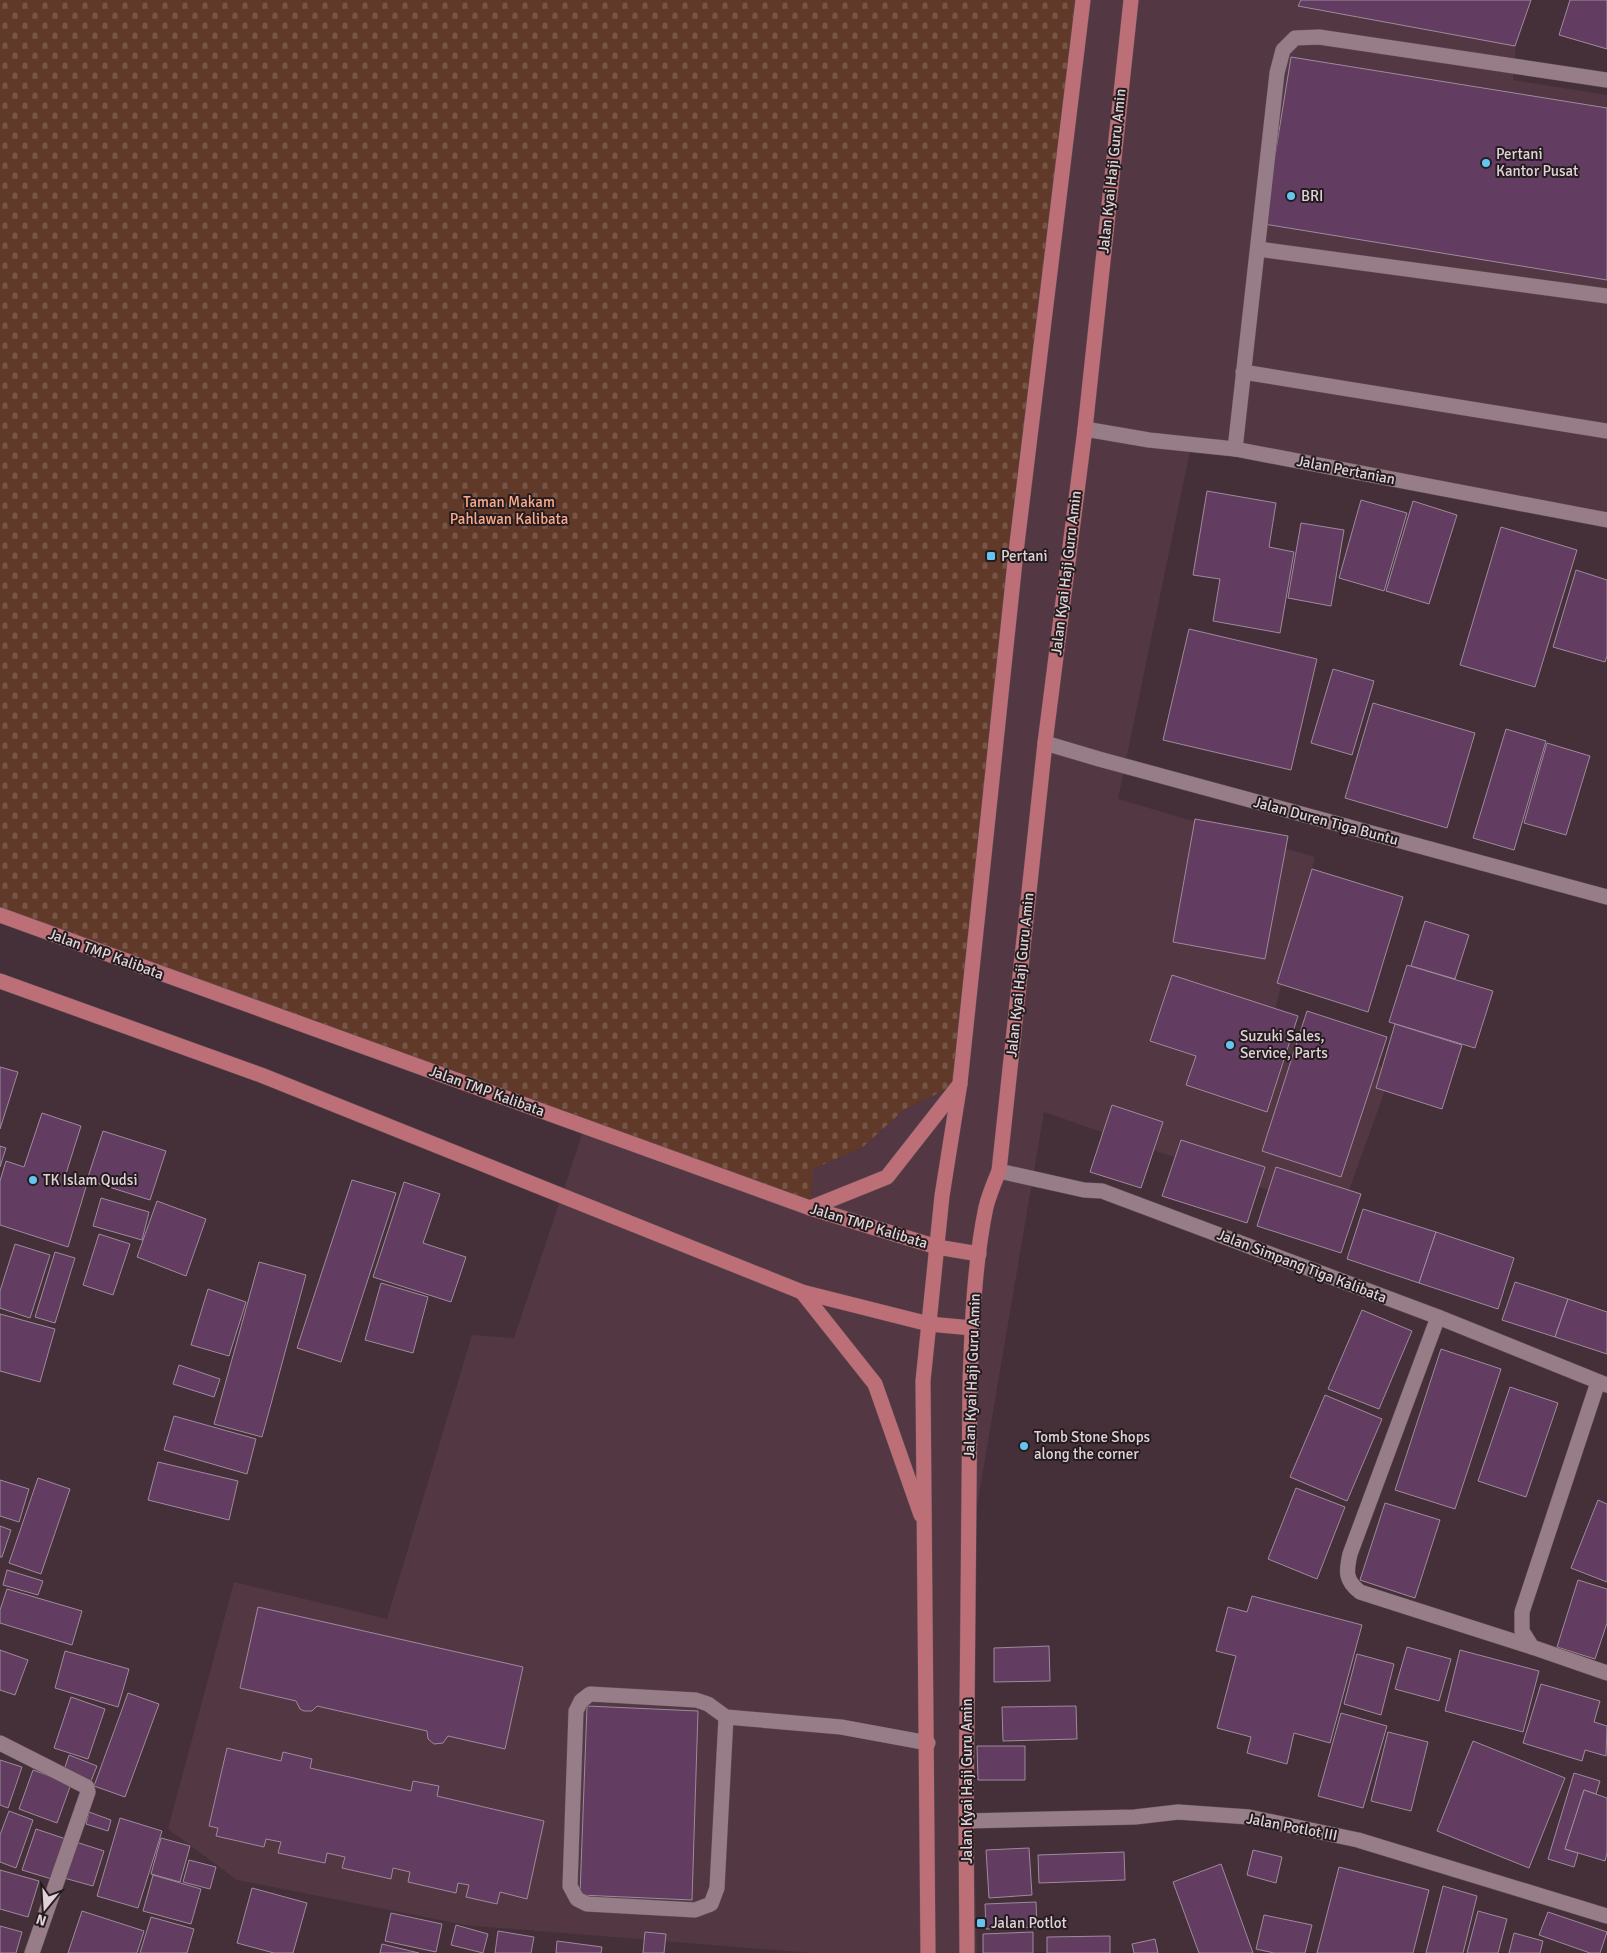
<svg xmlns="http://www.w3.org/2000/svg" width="1607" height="1953" viewBox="0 0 1607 1953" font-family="Signika,sans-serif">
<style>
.built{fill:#533743}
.cemetery{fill:url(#cemetery-stones)}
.building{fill:#623c61;stroke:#9d8b9c}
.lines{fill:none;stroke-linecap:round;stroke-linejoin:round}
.lane-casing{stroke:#5e4c54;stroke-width:16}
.street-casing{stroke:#5e4c54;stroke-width:16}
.primary-casing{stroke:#5e4c54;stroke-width:16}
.lane{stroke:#967d87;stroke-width:15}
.street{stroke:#967d87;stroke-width:15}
.primary{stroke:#bc6f77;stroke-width:15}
.poi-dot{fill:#65c5ee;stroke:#251c1f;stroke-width:2}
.labels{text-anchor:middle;stroke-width:4;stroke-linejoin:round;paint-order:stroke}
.poi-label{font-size:15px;fill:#e0d3d8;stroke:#251c1f;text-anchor:start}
.street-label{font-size:15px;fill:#e0d3d8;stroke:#251c1f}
.park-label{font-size:15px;fill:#fbaa8a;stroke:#251c1f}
</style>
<defs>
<pattern id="cemetery-stones" width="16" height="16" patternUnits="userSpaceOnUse" patternTransform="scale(1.25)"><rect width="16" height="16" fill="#613929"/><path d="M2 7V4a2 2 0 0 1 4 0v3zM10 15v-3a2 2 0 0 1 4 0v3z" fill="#775547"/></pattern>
</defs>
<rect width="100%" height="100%" fill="#453039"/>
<path class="built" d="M1086,0H1523L1519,12L1513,80L1607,95V516L1191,446L1118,799L1315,857L1271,1025L1392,1071L1340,1215L1044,1112L967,1565L977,1953H811L465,1925L237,1880L168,1829L234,1582L387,1619L472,1335L514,1338L585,1126L810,1208L813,1169L863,1147L905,1109L960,1083Z"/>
<path class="cemetery" d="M0,0H1084L960,1083L905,1109L863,1147L813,1169L810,1208L0,915Z"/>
<g class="building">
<path d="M1301,0H1531L1515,46L1298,6Z"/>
<path d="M1570,0H1607V49L1559,35Z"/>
<path d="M1291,57L1607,108V280L1264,224Z"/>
<path d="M1207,491L1276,503L1269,547L1294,552L1280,633L1213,621L1220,579L1193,575Z"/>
<path d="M1361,500L1407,513L1384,591L1339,578Z"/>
<path d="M1413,501L1457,515L1429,604L1386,591Z"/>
<path d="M1301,523L1344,530L1331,606L1288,598Z"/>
<path d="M1501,527L1577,550L1535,687L1460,665Z"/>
<path d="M1576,570L1607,580V656L1605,662L1553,647Z"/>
<path d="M1189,629L1317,659L1291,770L1163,740Z"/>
<path d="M1333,669L1374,681L1352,755L1311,743Z"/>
<path d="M1373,703L1475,733L1447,828L1345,798Z"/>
<path d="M1506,729L1546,741L1514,850L1473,838Z"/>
<path d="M1547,743L1590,756L1566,835L1524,823Z"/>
<path d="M1195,819L1288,836L1265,959L1173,942Z"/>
<path d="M1312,869L1403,897L1368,1012L1277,983Z"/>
<path d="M1425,921L1469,935L1455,979L1411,966Z"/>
<path d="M1407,965L1493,991L1475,1048L1389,1022Z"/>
<path d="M1172,975L1298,1016L1267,1112L1186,1085L1196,1056L1150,1041Z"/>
<path d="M1307,1011L1387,1037L1341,1177L1262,1151Z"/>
<path d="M1395,1024L1462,1045L1442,1109L1376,1088Z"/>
<path d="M0,1067L18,1072L0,1129Z"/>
<path d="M1112,1105L1163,1122L1141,1188L1090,1172Z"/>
<path d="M42,1113L81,1126L64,1180L86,1187L68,1247L0,1225V1181L6,1161L24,1167Z"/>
<path d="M103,1131L166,1151L150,1200L87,1180Z"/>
<path d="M1181,1140L1265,1167L1247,1223L1162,1196Z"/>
<path d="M0,1146L6,1148L0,1167Z"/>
<path d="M1276,1167L1361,1194L1341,1253L1257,1226Z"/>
<path d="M352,1180L396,1193L341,1362L297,1348Z"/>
<path d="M404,1182L440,1194L423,1243L466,1257L451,1302L373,1277Z"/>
<path d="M101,1198L149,1212L142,1240L93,1226Z"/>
<path d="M157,1201L206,1219L186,1276L137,1257Z"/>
<path d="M1363,1209L1436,1232L1419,1283L1347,1259Z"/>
<path d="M1436,1232L1514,1258L1498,1309L1419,1283Z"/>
<path d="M99,1234L130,1244L113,1295L83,1285Z"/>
<path d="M15,1244L50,1255L30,1318L0,1308V1291Z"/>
<path d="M55,1252L75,1258L55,1323L35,1317Z"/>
<path d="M259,1262L306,1275L262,1437L214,1424Z"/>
<path d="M1515,1282L1568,1299L1555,1337L1502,1320Z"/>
<path d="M381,1283L428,1297L413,1353L365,1340Z"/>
<path d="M208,1289L246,1302L229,1356L191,1345Z"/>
<path d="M1568,1299L1607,1312V1354L1555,1337Z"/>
<path d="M1362,1310L1412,1331L1379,1409L1328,1389Z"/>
<path d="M0,1314L55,1329L40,1382L0,1371Z"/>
<path d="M1441,1349L1501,1369L1455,1509L1395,1490Z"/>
<path d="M179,1365L220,1379L214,1397L173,1384Z"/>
<path d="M1510,1387L1558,1403L1526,1497L1478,1481Z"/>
<path d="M1325,1395L1382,1419L1347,1501L1290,1477Z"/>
<path d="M174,1416L256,1439L247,1474L164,1450Z"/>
<path d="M158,1462L238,1481L229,1520L148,1500Z"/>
<path d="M38,1478L70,1489L41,1574L9,1563Z"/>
<path d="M0,1480L29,1489L19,1522L0,1516Z"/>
<path d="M1296,1488L1345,1507L1317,1579L1268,1559Z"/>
<path d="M1598,1500L1607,1504V1582L1571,1568Z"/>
<path d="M1385,1503L1440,1520L1415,1598L1360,1580Z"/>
<path d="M0,1526L11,1530L2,1557H0Z"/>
<path d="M7,1570L43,1581L38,1595L3,1585Z"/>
<path d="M1578,1580L1607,1589V1623L1595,1659L1557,1647Z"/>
<path d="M7,1589L82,1611L72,1645L0,1623V1610Z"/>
<path d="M1252,1596L1362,1625L1330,1743L1294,1733L1287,1764L1247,1753L1251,1737L1217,1728L1236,1656L1216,1651L1228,1607L1247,1612Z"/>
<path d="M258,1607L523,1667L505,1749L448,1736L443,1743L434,1744L428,1739L427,1731L317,1706L312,1711H304L300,1709L296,1701L240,1688Z"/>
<path d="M1049,1646L1050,1681L994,1682V1648Z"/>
<path d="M1407,1647L1451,1659L1439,1701L1395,1689Z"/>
<path d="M0,1650L28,1660L15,1695L0,1690Z"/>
<path d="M1460,1650L1539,1671L1523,1732L1445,1711Z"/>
<path d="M65,1651L129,1669L118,1707L55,1688Z"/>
<path d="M1357,1654L1394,1664L1381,1715L1344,1704Z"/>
<path d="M1541,1684L1600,1701L1594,1722L1607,1726L1606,1756L1585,1750L1582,1761L1523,1743Z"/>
<path d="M128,1693L159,1704L125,1797L94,1786Z"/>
<path d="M71,1697L105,1709L88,1759L54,1748Z"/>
<path d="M587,1706L698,1711L692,1900L580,1895Z"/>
<path d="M1076,1706L1077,1739L1003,1741L1002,1707Z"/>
<path d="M1341,1713L1387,1726L1363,1808L1318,1796Z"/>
<path d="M1388,1732L1428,1742L1411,1811L1371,1801Z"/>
<path d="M1473,1741L1565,1778L1529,1868L1437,1831Z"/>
<path d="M977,1746H1025V1780H978Z"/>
<path d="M227,1748L281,1761L283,1752L312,1759L310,1768L411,1791L413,1781L439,1786L437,1796L544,1821L527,1899L500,1892L497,1904L466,1897L469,1885L458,1883L456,1893L408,1882L410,1872L393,1868L391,1879L342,1868L345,1857L327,1853L325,1863L278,1853L281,1842L266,1839L264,1847L216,1836L218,1828L209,1826Z"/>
<path d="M69,1755L97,1766L91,1781L64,1770Z"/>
<path d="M0,1760L22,1767L8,1808L0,1805Z"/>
<path d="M33,1770L71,1784L57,1823L19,1809Z"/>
<path d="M1574,1773L1600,1781L1596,1794L1584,1790L1565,1849L1578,1853L1574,1867L1548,1859Z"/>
<path d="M1584,1790L1607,1798V1853L1605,1861L1565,1849Z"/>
<path d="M9,1811L33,1820L16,1868L0,1862V1835Z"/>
<path d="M89,1812L111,1820L108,1831L86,1824Z"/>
<path d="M120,1818L162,1831L138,1908L97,1896Z"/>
<path d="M36,1829L69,1840L55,1880L22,1870Z"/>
<path d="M161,1838L190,1846L180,1882L151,1874Z"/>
<path d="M76,1842L104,1851L93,1886L64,1878Z"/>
<path d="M1029,1848L1032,1895L989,1898L986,1850Z"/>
<path d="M1253,1850L1282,1857L1276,1883L1247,1875Z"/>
<path d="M1124,1852L1125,1880L1039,1883L1038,1855Z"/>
<path d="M189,1860L216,1867L210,1889L183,1882Z"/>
<path d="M1221,1864L1253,1953H1199L1173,1882Z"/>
<path d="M1339,1867L1429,1890L1413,1953H1317Z"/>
<path d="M0,1870L39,1881L28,1917L0,1909Z"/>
<path d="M153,1875L201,1889L191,1924L143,1911Z"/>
<path d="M1443,1886L1477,1896L1463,1953H1426Z"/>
<path d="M252,1888L307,1903L293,1953H274L237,1943Z"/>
<path d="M1036,1902L1037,1927L986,1929L985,1904Z"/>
<path d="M82,1911L144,1931L137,1953H68Z"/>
<path d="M1478,1911L1507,1919L1498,1953H1467Z"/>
<path d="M1548,1912L1607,1932L1600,1953H1590L1539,1935Z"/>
<path d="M391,1913L442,1924L436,1952L385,1941Z"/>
<path d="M1264,1915L1312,1925L1305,1953H1274L1256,1949Z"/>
<path d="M151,1917L194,1929L187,1953H140Z"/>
<path d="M456,1925L488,1934L483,1953L451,1945Z"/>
<path d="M0,1926L22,1932L16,1953H0Z"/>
<path d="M498,1931L534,1937L531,1953H495Z"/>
<path d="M645,1932L666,1934L664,1953H643Z"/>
<path d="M1033,1932V1953H983V1934Z"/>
<path d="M1514,1933L1543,1941L1540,1953H1509Z"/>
<path d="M1110,1936V1953H1047V1937Z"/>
<path d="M1155,1939L1158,1953H1134L1132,1944Z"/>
<path d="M557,1941L602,1947L601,1953H556Z"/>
<path d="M382,1944L419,1953H380Z"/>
</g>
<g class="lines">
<defs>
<g id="lane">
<path d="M1258,249L1607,296"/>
<path d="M1243,372L1607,431"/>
<path d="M1235,449L1277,73L1283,50L1295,38L1319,37L1607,80"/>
<path d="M726,1717L717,1888L711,1904L695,1910L587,1904L577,1899L570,1886L576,1711L581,1701L590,1694L696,1700L708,1704L726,1717L841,1727L928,1743"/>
</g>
<g id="street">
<path d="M1085,429L1149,440L1235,449L1607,520"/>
<path d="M1045,743L1099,759L1607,897"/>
<path d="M999,1171L1084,1190L1102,1191L1438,1317L1607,1385"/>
<path d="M1438,1317L1350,1554C1346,1572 1345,1580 1360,1592L1532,1647"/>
<path d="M1598,1382L1522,1612V1631L1532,1647L1607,1673"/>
<path d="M0,1743L87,1787L88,1792L32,1953"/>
<path d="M966,1821L1135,1817L1178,1812L1249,1817L1358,1840L1607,1916"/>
</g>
<g id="primary">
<path d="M0,915L810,1208L937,1247L979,1254"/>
<path d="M0,981L261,1075L802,1292L929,1324L972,1328"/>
<path d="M810,1208L887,1177L960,1084"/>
<path d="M802,1292L875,1384L921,1515"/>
<path d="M928,1953L923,1381L942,1196L960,1083L1016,552L1083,0"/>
<path d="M967,1953L966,1821L970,1383C972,1325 974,1265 986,1207C989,1195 994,1183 999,1171L1045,743L1085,429L1131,0"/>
</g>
</defs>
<use href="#lane" class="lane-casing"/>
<use href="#street" class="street-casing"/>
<use href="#primary" class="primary-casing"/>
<use href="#lane" class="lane"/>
<use href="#street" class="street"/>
<use href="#primary" class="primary"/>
</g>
<g class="poi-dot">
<circle cx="1486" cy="163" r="5"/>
<circle cx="1291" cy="196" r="5"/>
<rect x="986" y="551" width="10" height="10" rx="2.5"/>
<circle cx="1230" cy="1045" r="5"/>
<circle cx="33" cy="1180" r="5"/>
<circle cx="1024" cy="1446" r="5"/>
<rect x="976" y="1918" width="10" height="10" rx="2.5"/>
</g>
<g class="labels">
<g class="poi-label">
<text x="1496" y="159">Pertani<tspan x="1496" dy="17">Kantor Pusat</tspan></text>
<text x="1301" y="201">BRI</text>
<text x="1001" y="561">Pertani</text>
<text x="1240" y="1041">Suzuki Sales,<tspan x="1240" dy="17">Service, Parts</tspan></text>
<text x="43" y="1185">TK Islam Qudsi</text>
<text x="1034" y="1442">Tomb Stone Shops<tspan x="1034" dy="17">along the corner</tspan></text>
<text x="991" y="1928">Jalan Potlot</text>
</g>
<g class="street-label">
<text transform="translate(1112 171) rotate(-84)" y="5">Jalan Kyai Haji Guru Amin</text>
<text transform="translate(1346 470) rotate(11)" y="5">Jalan Pertanian</text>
<text transform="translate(1066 573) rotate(-83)" y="5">Jalan Kyai Haji Guru Amin</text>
<text transform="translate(1326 821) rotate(15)" y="5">Jalan Duren Tiga Buntu</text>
<text transform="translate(106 954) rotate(20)" y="5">Jalan TMP Kalibata</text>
<text transform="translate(1020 975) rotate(-84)" y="5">Jalan Kyai Haji Guru Amin</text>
<text transform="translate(487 1091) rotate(20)" y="5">Jalan TMP Kalibata</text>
<text transform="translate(869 1226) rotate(17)" y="5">Jalan TMP Kalibata</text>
<text transform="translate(1302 1266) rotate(21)" y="5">Jalan Simpang Tiga Kalibata</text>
<text transform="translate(972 1376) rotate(-88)" y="5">Jalan Kyai Haji Guru Amin</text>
<text transform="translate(967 1781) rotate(-90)" y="5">Jalan Kyai Haji Guru Amin</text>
<text transform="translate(1292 1827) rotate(11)" y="5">Jalan Potlot III</text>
</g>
<g class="park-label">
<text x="509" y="507">Taman Makam<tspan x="509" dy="17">Pahlawan Kalibata</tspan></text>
</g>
</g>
<g transform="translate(45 1908) rotate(198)" stroke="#251c1f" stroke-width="4" paint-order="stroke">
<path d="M0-4L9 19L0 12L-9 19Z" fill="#e0d3d8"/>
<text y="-8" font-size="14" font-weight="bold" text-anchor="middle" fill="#e0d3d8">N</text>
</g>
</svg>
